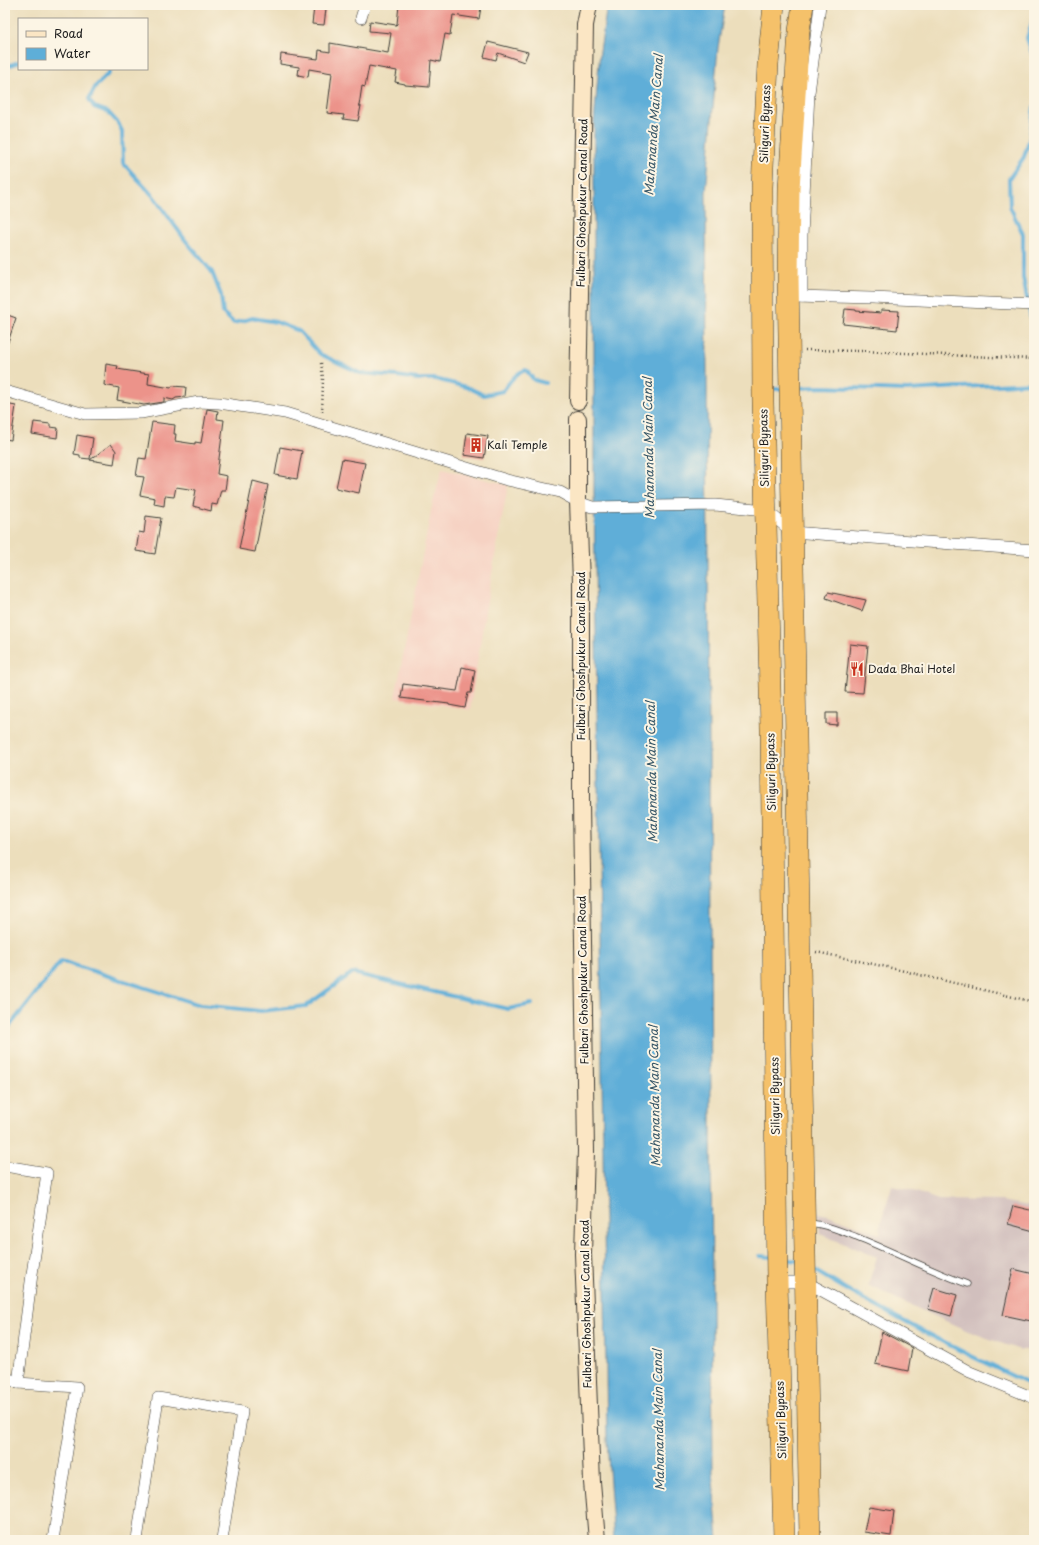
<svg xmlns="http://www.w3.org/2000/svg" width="1039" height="1545" viewBox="0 0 1039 1545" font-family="'Playpen Sans',sans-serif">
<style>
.built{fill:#f6d2c3}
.industrial{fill:#d1bfbd}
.water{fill:#5eaed8;stroke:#3d657a}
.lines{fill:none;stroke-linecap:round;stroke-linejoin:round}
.stream{stroke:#5eaed8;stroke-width:4}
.building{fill:#ec938a}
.lane-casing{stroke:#3b3934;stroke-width:7}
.street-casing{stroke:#3b3934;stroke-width:12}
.secondary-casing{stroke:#3b3934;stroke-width:18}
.highway-casing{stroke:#3b3934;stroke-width:22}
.path{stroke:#3b3934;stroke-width:2.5;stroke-dasharray:1 3;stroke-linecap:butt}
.lane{stroke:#fff;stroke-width:5.5}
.street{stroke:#fff;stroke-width:11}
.secondary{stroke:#fbe6c4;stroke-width:16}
.highway{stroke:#f5c16b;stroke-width:21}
.labels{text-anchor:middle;stroke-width:4;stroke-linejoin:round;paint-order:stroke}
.street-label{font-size:11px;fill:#1c1c1c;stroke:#fcf5e5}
.poi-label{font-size:11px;fill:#1c1c1c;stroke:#fcf5e5;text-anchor:start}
.water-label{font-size:12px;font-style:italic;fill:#365667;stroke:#fcf5e5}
</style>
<rect width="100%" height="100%" fill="#fcf5e5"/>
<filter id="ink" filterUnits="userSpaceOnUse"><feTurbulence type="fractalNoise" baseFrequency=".025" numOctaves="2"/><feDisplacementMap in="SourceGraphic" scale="8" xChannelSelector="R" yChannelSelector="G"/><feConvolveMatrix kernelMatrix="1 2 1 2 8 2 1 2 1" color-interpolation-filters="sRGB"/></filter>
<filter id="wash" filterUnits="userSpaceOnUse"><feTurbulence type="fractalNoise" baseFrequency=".012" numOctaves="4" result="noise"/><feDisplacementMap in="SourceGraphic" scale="16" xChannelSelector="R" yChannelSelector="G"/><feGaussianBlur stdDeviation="0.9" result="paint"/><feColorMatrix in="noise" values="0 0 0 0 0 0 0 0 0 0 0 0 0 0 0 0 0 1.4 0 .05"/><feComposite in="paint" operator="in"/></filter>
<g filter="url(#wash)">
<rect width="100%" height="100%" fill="#ecdebc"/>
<path class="built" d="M442,469L508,485L485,612L470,710L395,698L432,506Z"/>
<path class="industrial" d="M892,1186L911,1190L938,1200L1002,1201L1034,1207V1350H1020L968,1331L901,1301L868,1285L877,1257L820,1234L818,1213L828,1215L880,1234L881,1221Z"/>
<path class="water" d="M607,5H725L718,47L706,193L713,1480L718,1540H614L607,1441L594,490V124L600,51Z"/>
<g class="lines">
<g class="stream">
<path d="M1034,16L1027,38L1034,59"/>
<path d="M5,67L19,62"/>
<path d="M109,69V73L96,86L89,99L94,107L108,112L118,123L122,131L123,163L154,197L186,241L212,272L221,295L223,313L234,323L253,318L276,322L299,331L320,354L360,373L397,376L417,379H435L467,387L484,395L503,391C509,383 515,373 526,370L534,380L545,383"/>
<path d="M1034,107L1030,137L1024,157L1009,179L1010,207L1023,234V277L1033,329H1034"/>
<path d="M796,388L822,387L907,390L1034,383"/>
<path d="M770,389H785"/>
<path d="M5,1032L61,961L200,1005L261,1011L306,1006L352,973L508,1009L532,1004"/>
<path d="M760,1256L771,1257"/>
<path d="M782,1259L799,1261"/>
<path d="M812,1269C883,1312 958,1351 1034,1386"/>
</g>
</g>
<g id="blocks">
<g class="building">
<path d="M399,5H467L481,7L479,19L453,15L450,35L445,34L440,62L431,60L429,87L405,85V84L395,82L397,71L369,66L365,87L362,86L359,106H361L358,121L343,119L344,115L327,113L332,73L309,69L308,77L298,75L299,67L280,64L281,54L318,59L319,50L330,52V43L388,53L391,33L369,31L370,21L396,25L397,24Z"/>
<path d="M314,7L326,9L324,25L312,24Z"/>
<path d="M488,42L528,52L524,62L498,53L496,60L484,57Z"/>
<path d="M845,309L856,310V311L881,313V310L899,311L897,330L843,324Z"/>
<path d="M5,314L16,318L7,345H5Z"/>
<path d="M106,364L118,366L117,369L149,374L148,384L171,388L172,386L186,387L185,397L176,398L173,400L164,398V402L144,405L117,400L119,388L104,385Z"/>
<path d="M5,404L16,406L11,440L5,439Z"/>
<path d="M207,409L218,411L217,419L224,420L217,474L227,476L225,490H221L217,505L212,504L211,511L193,506L196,490L176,487L174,497L165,496L164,506L154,504L155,498L140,495L144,477L136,476L139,458L146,459L152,422L175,425L174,434H176L175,441L195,444V442L201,443Z"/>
<path d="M34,422L50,424V427L58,428L57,438L32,434Z"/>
<path d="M467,433L488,436L484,458L464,455Z"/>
<path d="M77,435L93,438L90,459L80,458V455L74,454Z"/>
<path d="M111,444L116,451L114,464L90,460Z"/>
<path d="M280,447L302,451L297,479L275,475Z"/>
<path d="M342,459L365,463L359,493L336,488Z"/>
<path d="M253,481L268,485L255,552L239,549Z"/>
<path d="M146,516L161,518L155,554L136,551L139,532L144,533Z"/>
<path d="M828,592L866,600L862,611L826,598Z"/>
<path d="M850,644L868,646L863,693L845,692Z"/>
<path d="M462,667L475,670L471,693H468L465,708L449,705V704L401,698L403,684L457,691Z"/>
<path d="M826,713H837V725L826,724Z"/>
<path d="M1013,1206L1034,1211V1231L1008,1224Z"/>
<path d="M1013,1269L1034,1274V1308L1031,1321L1003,1315Z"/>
<path d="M934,1288L957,1295L951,1316L928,1309Z"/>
<path d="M882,1332L912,1348L908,1371L875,1364Z"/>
<path d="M869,1507L894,1511L891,1536L864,1532Z"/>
</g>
</g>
</g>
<g filter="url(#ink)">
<use href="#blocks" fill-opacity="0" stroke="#3b3934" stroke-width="1"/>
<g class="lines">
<defs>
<path id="lane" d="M807,1223C825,1224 841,1231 857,1237C894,1252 929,1270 967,1284"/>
<g id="street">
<path d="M361,18L365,5"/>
<path d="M796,296L872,298L1034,305"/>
<path d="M802,296V235L809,93L820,5"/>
<path d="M5,391L85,414L141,413L199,402L219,403L285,413L507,480L560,492L578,502L592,507L715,505L766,510L792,532L1034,550"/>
<path d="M5,1166L47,1173L32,1274L18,1383"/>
<path d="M777,1282H806L970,1372L1034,1398"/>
<path d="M5,1377L18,1383L77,1387L53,1540"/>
<path d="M5,1389L7,1377"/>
<path d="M137,1540L158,1398L242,1412L222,1540"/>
</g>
<g id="secondary">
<path d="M578,401L585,25L589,5"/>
<path d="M578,419V502L581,582V802L586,1151L583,1254L592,1482L597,1540"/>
</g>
<g id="highway">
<path d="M774,5L768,64L762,187L763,402L771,729L777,1282L784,1540"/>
<path d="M803,5L799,31L789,188L788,278L810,1540"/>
</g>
</defs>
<use href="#lane" class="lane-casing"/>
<use href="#street" class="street-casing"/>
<use href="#secondary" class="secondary-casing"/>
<use href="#highway" class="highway-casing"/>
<g class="path">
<path d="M805,350L861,351L1034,359"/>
<path d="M321,363L323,378L322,414"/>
<path d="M816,952L887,967L1034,1002"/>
</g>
<use href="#lane" class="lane"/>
<use href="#street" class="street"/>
<use href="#secondary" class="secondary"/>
<use href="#highway" class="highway"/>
</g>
</g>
<defs>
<symbol id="building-bare" viewBox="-9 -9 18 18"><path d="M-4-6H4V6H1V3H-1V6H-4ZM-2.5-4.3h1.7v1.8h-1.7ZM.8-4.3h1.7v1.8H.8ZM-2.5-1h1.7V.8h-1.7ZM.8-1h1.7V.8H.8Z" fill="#c8321e" stroke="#fcf5e5" stroke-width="2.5" paint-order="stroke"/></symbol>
<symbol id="restaurant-bare" viewBox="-9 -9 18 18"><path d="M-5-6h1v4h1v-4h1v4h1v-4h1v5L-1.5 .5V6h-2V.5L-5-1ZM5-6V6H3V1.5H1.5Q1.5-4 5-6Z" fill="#c8321e" stroke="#fcf5e5" stroke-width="2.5" paint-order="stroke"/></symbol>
</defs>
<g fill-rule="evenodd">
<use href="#building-bare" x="466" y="435" width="20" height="20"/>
<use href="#restaurant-bare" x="847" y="659" width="20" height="20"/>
</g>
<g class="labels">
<g class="street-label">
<text transform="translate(765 124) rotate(-88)" y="4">Siliguri Bypass</text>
<text transform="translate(582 203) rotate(-89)" y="4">Fulbari Ghoshpukur Canal Road</text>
<text transform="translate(764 448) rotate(-91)" y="4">Siliguri Bypass</text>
<text transform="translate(581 656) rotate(-90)" y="4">Fulbari Ghoshpukur Canal Road</text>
<text transform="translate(771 772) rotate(-91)" y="4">Siliguri Bypass</text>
<text transform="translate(583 980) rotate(-91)" y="4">Fulbari Ghoshpukur Canal Road</text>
<text transform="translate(775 1096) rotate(-91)" y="4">Siliguri Bypass</text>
<text transform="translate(586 1304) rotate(-91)" y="4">Fulbari Ghoshpukur Canal Road</text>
<text transform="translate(781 1420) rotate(-92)" y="4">Siliguri Bypass</text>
</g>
<g class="poi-label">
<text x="487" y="449">Kali Temple</text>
<text x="868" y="673">Dada Bhai Hotel</text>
</g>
<g class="water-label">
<text transform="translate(654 125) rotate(-86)" y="4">Mahananda Main Canal</text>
<text transform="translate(649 448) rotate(-91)" y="4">Mahananda Main Canal</text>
<text transform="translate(652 772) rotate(-91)" y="4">Mahananda Main Canal</text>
<text transform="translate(655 1096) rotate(-91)" y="4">Mahananda Main Canal</text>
<text transform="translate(659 1420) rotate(-91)" y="4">Mahananda Main Canal</text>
</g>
</g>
<rect width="1039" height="1545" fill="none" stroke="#fcf5e5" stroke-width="20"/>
<rect x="18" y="18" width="130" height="52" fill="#fcf5e5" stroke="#a29e95"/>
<rect x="26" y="31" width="20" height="6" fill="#fbe6c4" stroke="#a29e95"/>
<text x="54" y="38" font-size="12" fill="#1c1c1c">Road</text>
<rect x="26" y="48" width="20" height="12" fill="#5eaed8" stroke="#a29e95"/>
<text x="54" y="58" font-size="12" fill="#1c1c1c">Water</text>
</svg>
